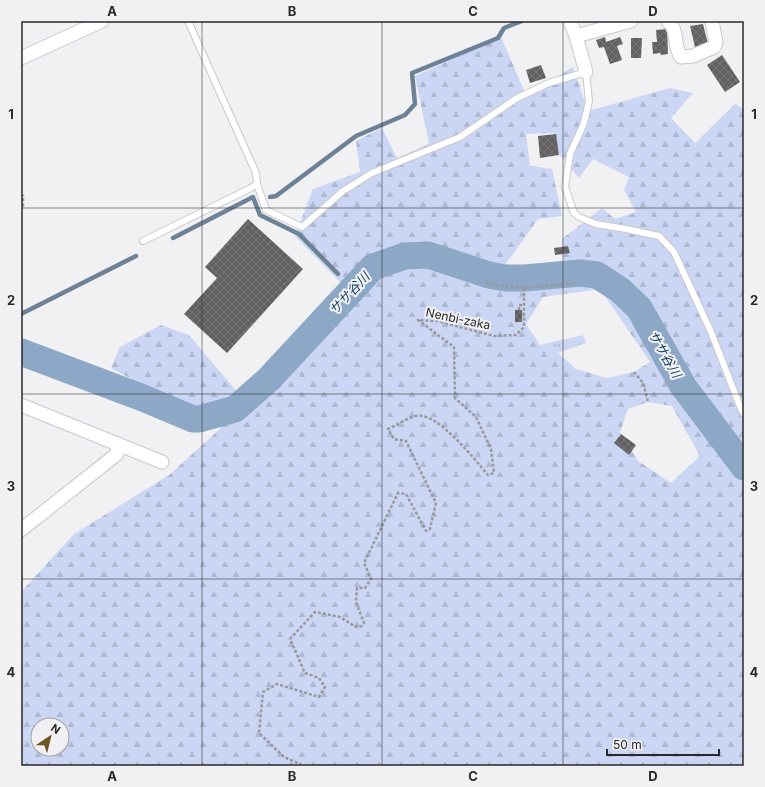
<svg xmlns="http://www.w3.org/2000/svg" width="765" height="787" viewBox="0 0 765 787" font-family="Inter,'Noto Sans JP',sans-serif">
<style>
.grass{fill:url(#grass-tufts)}
.forest{fill:url(#forest-firs);fill-rule:evenodd}
.lines{fill:none;stroke-linecap:round;stroke-linejoin:round}
.stream{stroke:#6e8297;stroke-width:4.5}
.river{stroke:#8ca8c6;stroke-width:27}
.building{fill:url(#building-cross-hatch)}
.lane-casing{stroke:#c8c9cb;stroke-width:8}
.street-casing{stroke:#c8c9cb;stroke-width:15}
.path{stroke:#98989a;stroke-width:2.5;stroke-dasharray:3 2;stroke-linecap:butt}
.lane{stroke:#fff;stroke-width:6}
.street{stroke:#fff;stroke-width:13}
.grid{fill:none;stroke:#29292a;stroke-width:1;stroke-opacity:0.55}
.labels{text-anchor:middle;stroke-width:4;stroke-linejoin:round;paint-order:stroke}
.street-label{font-size:12px;fill:#29292a;stroke:#f1f1f3}
.water-label{font-size:13px;font-style:italic;fill:#103c63;stroke:#f1f1f3}
.neatline{fill:none;stroke:#29292a;stroke-width:1.5}
.grid-label{font-size:13px;text-anchor:middle;font-weight:bold;fill:#29292a}
</style>
<defs>
<pattern id="grass-tufts" width="24" height="20" patternUnits="userSpaceOnUse"><rect width="24" height="20" fill="#cbd6f4"/><path d="M3 7l-1-3M5 7V3M7 7l1-3M15 17l-1-3M17 17v-4M19 17l1-3" fill="none" stroke="#aeb8d1"/></pattern>
<pattern id="forest-firs" width="22" height="20" patternUnits="userSpaceOnUse"><rect width="22" height="20" fill="#cbd6f4"/><path d="M5 1l3.5 6h-7zM16 11l3.5 6h-7z" fill="#aeb8d1"/></pattern>
<pattern id="building-cross-hatch" width="8" height="8" patternUnits="userSpaceOnUse"><rect width="8" height="8" fill="#626062"/><path d="M0 0l8 8M0 8l8-8" fill="none" stroke="#797879"/></pattern>
</defs>
<rect width="100%" height="100%" fill="#f1f1f3"/>
<path class="grass" d="M583,335L586,343L558,353L540,345Z"/>
<path class="forest" d="M501,37L526,95L573,67L588,111L670,88L693,93L671,118L695,143L735,104L744,109V766H21V592L74,534L169,475L221,428L111,368L120,347L161,325L189,335L239,394L344,286L295,236L313,189L360,172L356,141L382,128L397,158L429,144L415,76ZM553,133L559,154L579,178L593,159L629,177L624,190L636,212L615,219L602,208L562,239L564,280L515,289L478,279L480,260L505,265L538,219L562,216L552,169L530,166L526,134ZM600,289L650,362L634,372L607,378L576,369L558,353L540,345L526,324L543,297ZM648,402L672,406L700,456L671,483L638,461L620,432L628,409ZM38,725H62V749H38Z"/>
<g class="lines">
<g class="stream">
<path d="M270,197L276,196L356,136L405,115L415,104L412,73L498,38L504,28L522,21"/>
<path d="M173,238L253,197L260,215L299,234L338,274"/>
<path d="M21,314L136,256"/>
</g>
<path class="river" d="M21,352L143,398L193,419H199L235,409L269,379L373,267L405,256L428,255L489,275L505,278H525L580,273L597,275L620,290L639,308L683,386L744,467"/>
</g>
<g class="building">
<path d="M703,24L708,44L695,47L690,26Z"/>
<path d="M667,29L668,54L661,55L660,53L653,54L652,42H657L656,30Z"/>
<path d="M605,37L606,42L620,37L623,44L617,46L622,60L610,64L604,47L599,48L596,40Z"/>
<path d="M631,38H642L641,58H631Z"/>
<path d="M722,55L740,82L725,92L707,65Z"/>
<path d="M541,65L546,78L530,83L526,70Z"/>
<path d="M556,134L559,155L540,158L538,136Z"/>
<path d="M248,219L303,269L227,353L184,314L217,278L205,267Z"/>
<path d="M568,246L570,253L555,255L554,248Z"/>
<rect x="515" y="310" width="7" height="12"/>
<path d="M621,434L636,445L629,455L614,443Z"/>
</g>
<g class="lines">
<defs>
<g id="lane">
<path d="M257,184L266,210L302,227L343,191L372,173L460,137L517,98L549,83L586,72L589,101L584,123L570,154L565,187L574,213L579,217L596,224L626,229L659,236L674,252L711,332L741,409L744,414"/>
<path d="M143,241L249,189L257,184L256,173L188,21"/>
</g>
<g id="street">
<path d="M570,21L576,36L586,72"/>
<path d="M668,21C679,31 673,46 681,57L693,56L714,47L716,43L712,21"/>
<path d="M576,36L631,21"/>
<path d="M21,58L102,21"/>
<path d="M21,405L162,462"/>
<path d="M21,530L117,454L118,444"/>
</g>
</defs>
<use href="#lane" class="lane-casing"/>
<use href="#street" class="street-casing"/>
<g class="path">
<path d="M21,194L23,196V206L21,208"/>
<path d="M486,283C518,291 544,286 576,283"/>
<path d="M519,310V305H524"/>
<path d="M634,372L643,383L648,402"/>
<path d="M301,766L300,764L284,757L259,733L263,692L277,684L319,697L325,687L319,678L305,673L290,639L315,612L340,617L356,627L362,626L364,623L356,602L357,588H365L371,579L364,563L398,493L406,494L426,531L430,529L436,503L406,441L394,439L388,429C397,425 407,418 416,416C437,411 475,460 488,475L494,473L491,449L476,417L455,398L454,347L418,320L437,321L494,336L516,335L524,327V288"/>
</g>
<use href="#lane" class="lane"/>
<use href="#street" class="street"/>
</g>
<path class="grid" d="M202,21V766M382,21V766M563,21V766M21,208H744M21,394H744M21,579H744"/>
<g class="labels">
<g class="street-label">
<text transform="translate(458 319) rotate(12)" y="4">Nenbi-zaka</text>
</g>
<g class="water-label">
<text transform="translate(349 293) rotate(-47)" y="5">ササ谷川</text>
<text transform="translate(665 354) rotate(60)" y="5">ササ谷川</text>
</g>
</g>
<rect width="765" height="787" fill="none" stroke="#f1f1f3" stroke-width="44"/>
<g transform="translate(50 737) rotate(35)"><circle r="19" fill="#f1f1f3" stroke="#a1a1a3"/>
<path d="M0-3L7 15L0 10L-7 15Z" fill="#6c5324"/>
<text y="-6" font-size="11" font-weight="bold" text-anchor="middle" fill="#29292a">N</text>
</g>
<path d="M607 749v6h112v-6" fill="none" stroke="#29292a" stroke-width="2"/>
<text x="613" y="749" font-size="12" fill="#29292a" stroke="#f1f1f3" stroke-width="3" paint-order="stroke">50 m</text>
<rect x="22" y="22" width="721" height="743" class="neatline"/>
<g class="grid-label">
<text x="112" y="16">A</text>
<text x="292" y="16">B</text>
<text x="473" y="16">C</text>
<text x="653" y="16">D</text>
<text x="11" y="119">1</text>
<text x="754" y="119">1</text>
<text x="11" y="305">2</text>
<text x="754" y="305">2</text>
<text x="11" y="491">3</text>
<text x="754" y="491">3</text>
<text x="11" y="677">4</text>
<text x="754" y="677">4</text>
<text x="112" y="781">A</text>
<text x="292" y="781">B</text>
<text x="473" y="781">C</text>
<text x="653" y="781">D</text>
</g>
</svg>
